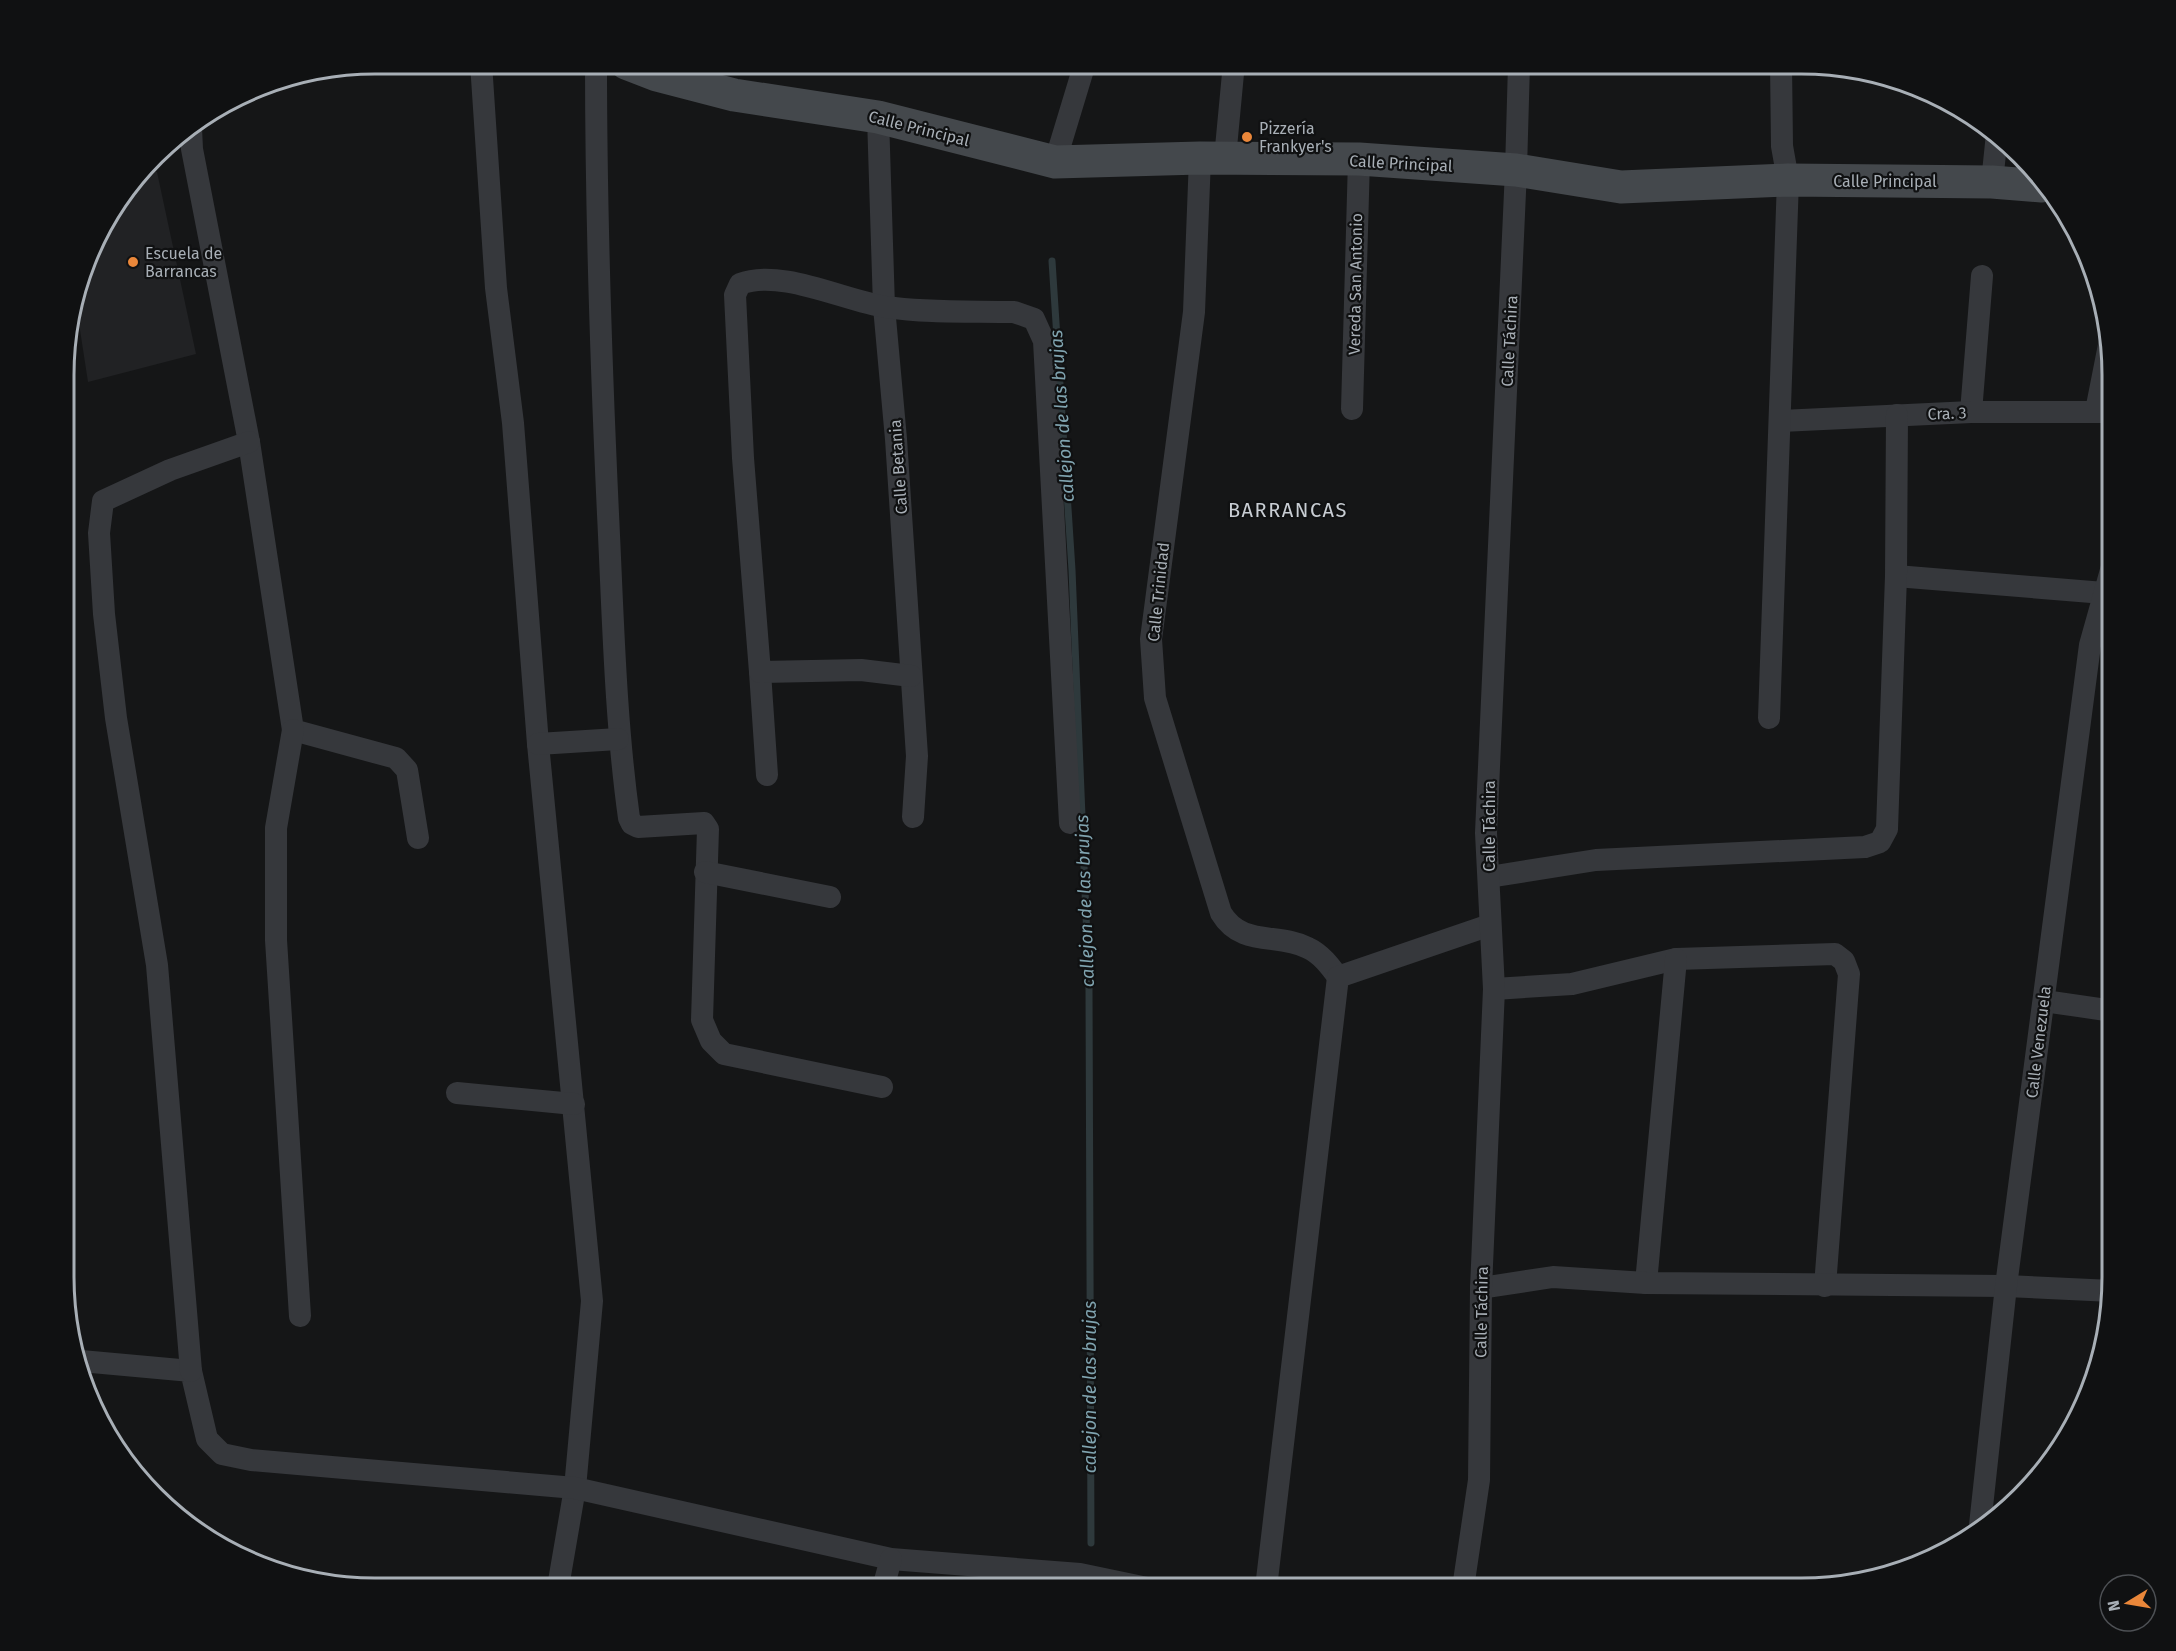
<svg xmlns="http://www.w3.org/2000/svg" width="2176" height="1651" viewBox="0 0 2176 1651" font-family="'Fira Sans',sans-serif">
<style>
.built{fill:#212224}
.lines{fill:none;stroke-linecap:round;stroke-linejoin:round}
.stream{stroke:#2e393c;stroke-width:7}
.street{stroke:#36383c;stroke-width:22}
.secondary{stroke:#44484c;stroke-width:33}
.poi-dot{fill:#ea873a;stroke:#101112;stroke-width:2}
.labels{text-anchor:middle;stroke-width:4.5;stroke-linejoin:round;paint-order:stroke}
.street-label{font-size:16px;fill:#a8afb6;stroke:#101112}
.poi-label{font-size:16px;fill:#a8afb6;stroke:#101112;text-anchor:start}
.water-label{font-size:18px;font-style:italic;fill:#80a4b0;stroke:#101112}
.quarter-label{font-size:20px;letter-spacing:1.5px;fill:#c8cdd3;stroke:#101112}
.rim{fill:none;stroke:#a8afb6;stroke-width:3}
</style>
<rect width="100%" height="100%" fill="#151617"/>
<path class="built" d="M143,172H157L196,354L88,382L76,304L105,219Z"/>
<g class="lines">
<path class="stream" d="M1052,261L1072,570L1089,989L1091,1543"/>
<g class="street">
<path d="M481,63L496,288L513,423L538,744L592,1301L575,1488L558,1587"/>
<path d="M596,63C596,214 601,363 608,514C613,615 615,717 629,818L632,824L638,827L704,823L708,829L702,1020L711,1041L724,1054L882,1087"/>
<path d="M878,117L884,307L896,439L917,756L913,817"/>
<path d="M191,128L192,149L249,442L293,730L396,758L407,770L418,838"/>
<path d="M1200,158L1194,312L1151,639L1155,698L1221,913C1242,948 1278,932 1308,948C1321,954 1330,966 1338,977"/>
<path d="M1225,158L1234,63"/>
<path d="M1055,162L1085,63"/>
<path d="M1992,182L1997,134"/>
<path d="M1352,409L1359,159"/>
<path d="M2096,411L2109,345"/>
<path d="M1971,412L1982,276"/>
<path d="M1781,421L1971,412H2113"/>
<path d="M1896,576L2104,593"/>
<path d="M760,672L767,775"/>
<path d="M911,676L861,670L760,672L743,458L735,295L740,284C780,268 845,301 886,307C928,313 972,311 1014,312L1034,319L1044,341L1070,823"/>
<path d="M1769,718L1788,180L1782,146L1781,64"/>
<path d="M293,730L276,828V940L300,1316"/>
<path d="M538,744L618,739"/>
<path d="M705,872L830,897"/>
<path d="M1489,877L1596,860L1865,847L1880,842L1887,829L1896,576L1897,415"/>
<path d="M1494,989L1572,984L1676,959L1835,954L1844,961L1849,974L1825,1286"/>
<path d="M2044,1001L2113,1011"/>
<path d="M457,1093L574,1104"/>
<path d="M1646,1283L1676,959"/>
<path d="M1481,1288L1553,1277L1646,1283L2006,1286L2112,1291"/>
<path d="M81,1361L191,1371L207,1439L222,1454L251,1460L575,1488L891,1559L1080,1574L1147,1588"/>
<path d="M191,1371L157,965L116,718L104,614L99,533L103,501L170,470L249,442"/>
<path d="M1980,1525L2006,1286L2090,645L2113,563"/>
<path d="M883,1588L891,1559"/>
<path d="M1266,1588L1338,977L1490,925"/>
<path d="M1463,1588L1479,1480L1481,1288L1494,989L1486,833L1516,170L1519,64"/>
</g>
<path class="secondary" d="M626,63L657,75L734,95L878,117L1055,162L1200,158L1359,159L1516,170L1621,187L1788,180L1992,182L2042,186"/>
</g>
<g class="poi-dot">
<circle cx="1247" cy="137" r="6"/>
<circle cx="133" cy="262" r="6"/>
</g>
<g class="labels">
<g class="street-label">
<text transform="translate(919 128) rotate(14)" y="6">Calle Principal</text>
<text transform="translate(1401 163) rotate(3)" y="6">Calle Principal</text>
<text x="1885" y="187">Calle Principal</text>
<text transform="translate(1355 284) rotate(-89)" y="6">Vereda San Antonio</text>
<text transform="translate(1509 341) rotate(-87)" y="6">Calle Táchira</text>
<text transform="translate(1947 413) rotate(-2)" y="6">Cra. 3</text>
<text transform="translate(898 467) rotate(-94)" y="6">Calle Betania</text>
<text transform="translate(1158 592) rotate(-84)" y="6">Calle Trinidad</text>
<text transform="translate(1489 826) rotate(-90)" y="6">Calle Táchira</text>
<text transform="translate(2038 1042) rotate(-83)" y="6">Calle Venezuela</text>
<text transform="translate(1481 1312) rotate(-89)" y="6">Calle Táchira</text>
</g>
<g class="poi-label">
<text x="1259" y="134">Pizzería<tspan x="1259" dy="18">Frankyer's</tspan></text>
<text x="145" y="259">Escuela de<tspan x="145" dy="18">Barrancas</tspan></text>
</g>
<g class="water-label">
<text transform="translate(1062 416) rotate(-94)" y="6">callejon de las brujas</text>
<text transform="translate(1085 901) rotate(-92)" y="6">callejon de las brujas</text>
<text transform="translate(1090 1387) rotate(-90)" y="6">callejon de las brujas</text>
</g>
<g class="quarter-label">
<text x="1288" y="517">BARRANCAS</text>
</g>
</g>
<path d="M0 0H2176V1651H0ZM375 74H1801A301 301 0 0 1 2102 375V1277A301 301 0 0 1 1801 1578H375A301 301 0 0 1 74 1277V375A301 301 0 0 1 375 74Z" fill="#101112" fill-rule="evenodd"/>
<path class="rim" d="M375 74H1801A301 301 0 0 1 2102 375V1277A301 301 0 0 1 1801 1578H375A301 301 0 0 1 74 1277V375A301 301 0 0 1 375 74Z"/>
<g transform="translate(2128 1603) rotate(259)"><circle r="28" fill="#101112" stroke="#4d5054" stroke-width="1.5"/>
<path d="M0-4.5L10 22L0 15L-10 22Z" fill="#ea873a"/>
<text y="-9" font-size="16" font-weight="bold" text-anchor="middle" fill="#a8afb6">N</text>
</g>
</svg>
